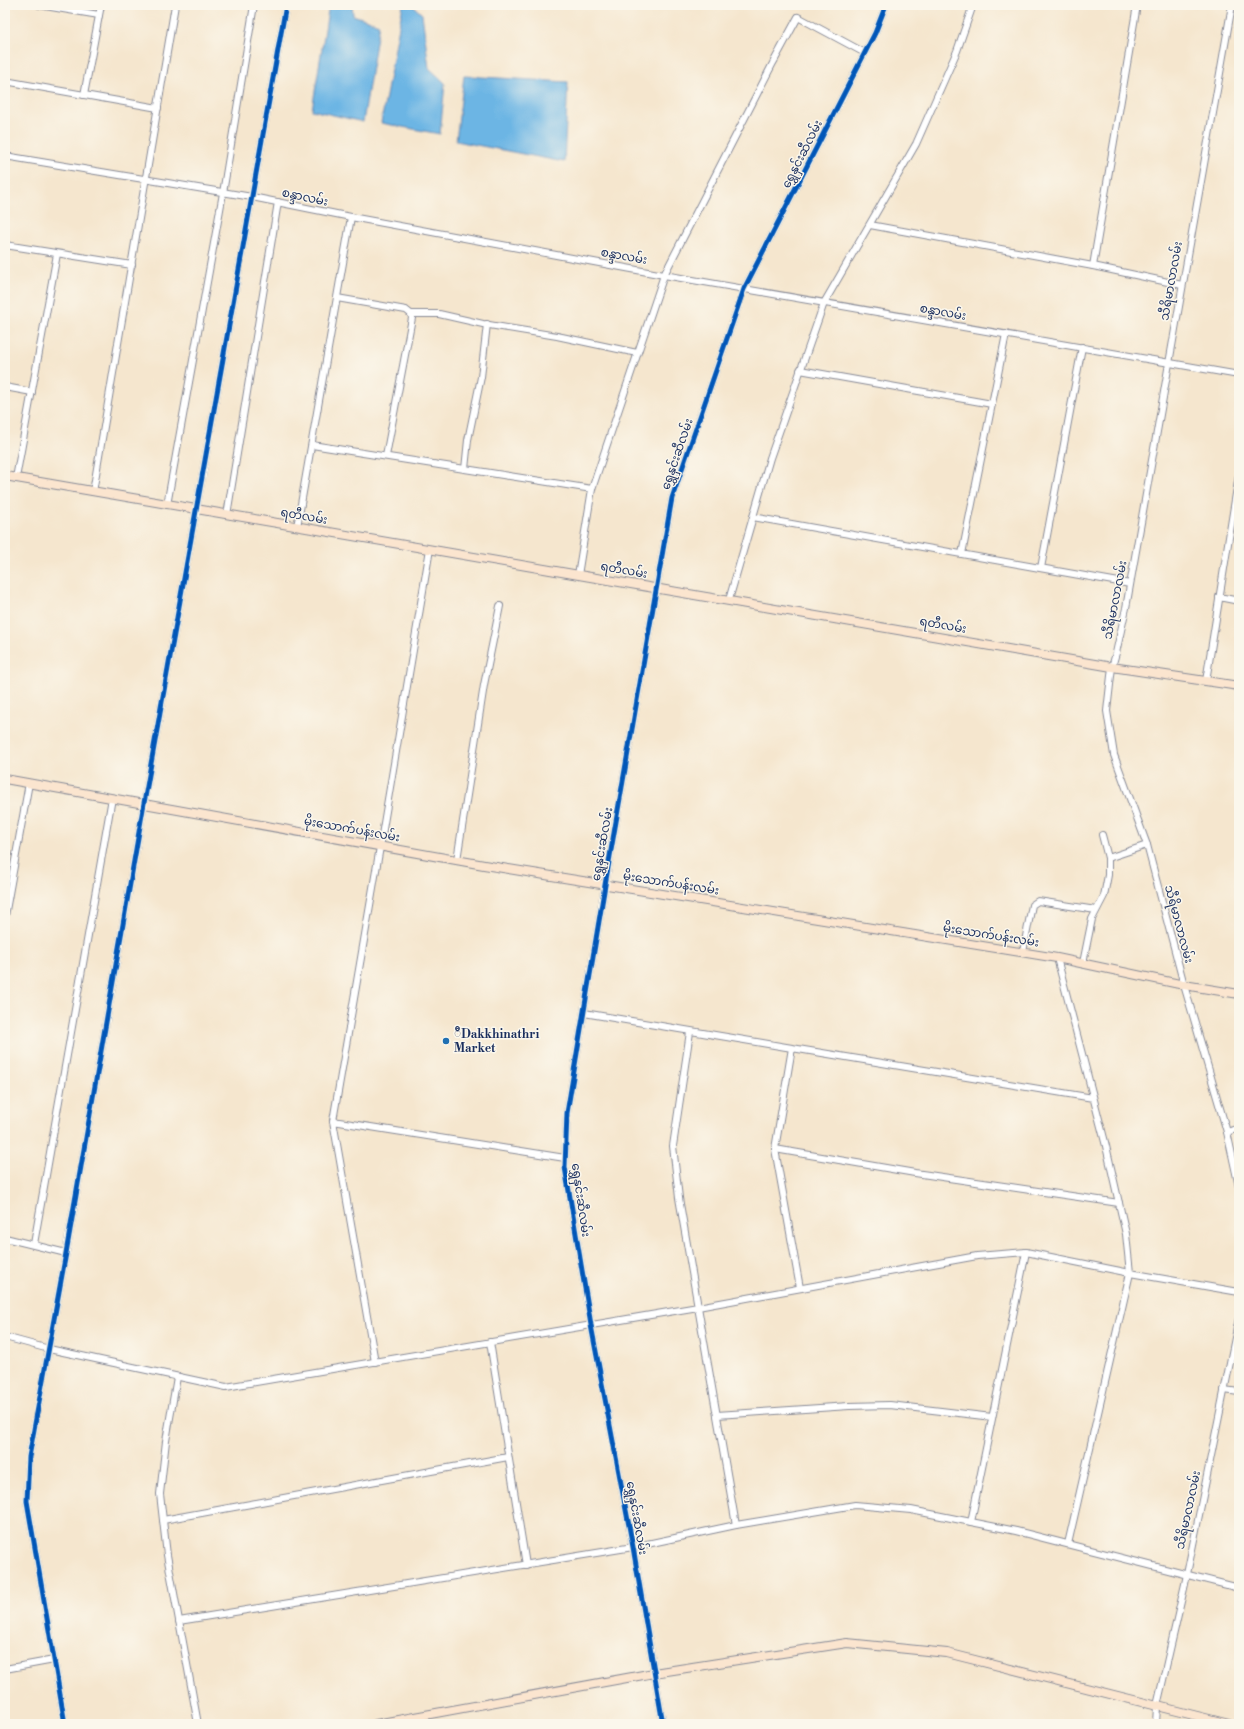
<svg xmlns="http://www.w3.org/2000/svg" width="1244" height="1729" viewBox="0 0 1244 1729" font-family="'Libre Bodoni','Noto Sans Myanmar',serif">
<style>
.water{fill:#6cb5e4;stroke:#4472a1}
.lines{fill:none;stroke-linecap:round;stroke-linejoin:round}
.street-casing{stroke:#888a96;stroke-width:8}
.secondary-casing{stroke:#888a96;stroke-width:10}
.street{stroke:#fff;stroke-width:6}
.secondary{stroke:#fbe5cf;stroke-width:8}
.cycleway-casing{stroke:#fbf7ec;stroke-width:8}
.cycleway{stroke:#0057b8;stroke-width:5}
.poi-dot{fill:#1f6fb2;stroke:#fbf7ec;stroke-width:1.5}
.labels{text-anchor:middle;stroke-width:3;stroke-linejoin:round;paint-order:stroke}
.street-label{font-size:12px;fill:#1b2f5e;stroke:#fbf7ec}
.poi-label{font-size:12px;font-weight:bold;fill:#1b2f5e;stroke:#fbf7ec;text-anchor:start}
</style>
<rect width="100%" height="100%" fill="#fbf7ec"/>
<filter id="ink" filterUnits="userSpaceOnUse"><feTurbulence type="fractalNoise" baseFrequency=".025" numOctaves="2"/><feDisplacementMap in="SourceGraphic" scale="8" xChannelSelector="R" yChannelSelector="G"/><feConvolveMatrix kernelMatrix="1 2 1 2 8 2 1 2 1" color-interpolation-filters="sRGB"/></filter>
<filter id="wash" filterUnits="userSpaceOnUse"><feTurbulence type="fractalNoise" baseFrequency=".012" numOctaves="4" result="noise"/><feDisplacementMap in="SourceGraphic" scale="16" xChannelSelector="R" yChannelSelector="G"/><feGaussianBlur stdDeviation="0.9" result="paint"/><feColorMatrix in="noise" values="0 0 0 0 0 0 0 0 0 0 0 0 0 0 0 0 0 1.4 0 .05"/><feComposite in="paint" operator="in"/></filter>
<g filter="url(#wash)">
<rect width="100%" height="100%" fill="#f5e6ce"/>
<g class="water">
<path d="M329,5H352L353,15L379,24L363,122L312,110Z"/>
<path d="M403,5H412L422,14L429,68L445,83L440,134L381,123Z"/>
<path d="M464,76L568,82L564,162L456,141Z"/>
</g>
</g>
<g filter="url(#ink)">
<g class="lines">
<defs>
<g id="street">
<path d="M39,5L99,15"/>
<path d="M1232,5L1126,608L1116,653L1112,667L1107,711L1114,755L1147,845L1184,985L1227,1132L1239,1187"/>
<path d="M5,81L158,108"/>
<path d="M84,95L101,5"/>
<path d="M5,156L252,197L351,217L664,275L1239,375"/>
<path d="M870,225L1093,266L1182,285"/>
<path d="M5,245L132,265"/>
<path d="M1093,266L1137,5"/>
<path d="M337,298L406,310L411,314L412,318L386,456"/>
<path d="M411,314H439L483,324L557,336L637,353"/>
<path d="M800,370L992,404"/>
<path d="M5,387L32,392"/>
<path d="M312,445L592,489"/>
<path d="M465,469L468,440L481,377L487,324"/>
<path d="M16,478L57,254"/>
<path d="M93,492L175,5"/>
<path d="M167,505L223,193L254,5"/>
<path d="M227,515L278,202"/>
<path d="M753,517L1130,584"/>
<path d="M297,527L351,217"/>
<path d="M430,549L380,847L333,1121L565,1158"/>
<path d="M962,554L1006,334"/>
<path d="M1041,568L1082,347"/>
<path d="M578,575L592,489L664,275L773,63L798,17L865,53"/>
<path d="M1219,597L1239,601"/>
<path d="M729,600L770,458L824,303L916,144L957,51L973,5"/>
<path d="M1206,681L1239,475"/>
<path d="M1108,858L1147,845"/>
<path d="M457,860L484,685L500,606"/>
<path d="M5,916L29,783"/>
<path d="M1023,952L1032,905L1038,901L1096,910"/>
<path d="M1057,958L1106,1146L1126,1234L1130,1273L1068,1544"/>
<path d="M1083,963L1092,919L1104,896L1108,875V858L1102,835"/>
<path d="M584,1013L792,1048"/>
<path d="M690,1032L673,1146L679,1198L736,1525"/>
<path d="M333,1121L375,1362"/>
<path d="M1227,1132L1239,1128"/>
<path d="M775,1149L915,1173L1119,1203"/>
<path d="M5,1238L66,1253"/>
<path d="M34,1244L112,798"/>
<path d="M800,1288L775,1149L792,1048L1093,1098"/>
<path d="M5,1337L49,1349L226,1387L698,1307L977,1256L1026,1252L1130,1273L1239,1292"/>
<path d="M490,1342L526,1565"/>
<path d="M177,1377L166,1441L160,1494L167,1555L198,1724"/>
<path d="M1224,1390L1239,1392"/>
<path d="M717,1415L849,1406L890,1405L992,1417"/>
<path d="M163,1520L508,1457"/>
<path d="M971,1522L1026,1252"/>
<path d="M179,1621L633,1547L736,1525L855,1505L911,1510L1016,1531L1239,1588"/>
<path d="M5,1669L54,1660"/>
<path d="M65,1724L27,1501L29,1457L66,1253L144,803L286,5"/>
<path d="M663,1724L633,1547L591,1325L565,1167L567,1113L605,885L672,498L744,289L875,33L886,5"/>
<path d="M1156,1724L1157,1706L1185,1584L1239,1318"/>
</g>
<g id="secondary">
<path d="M5,476L1112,667L1239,686"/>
<path d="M5,779L484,865L1057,958L1184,985L1239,994"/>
<path d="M376,1724L654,1673L847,1643L947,1653L1229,1724"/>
</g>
</defs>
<use href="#street" class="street-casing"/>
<use href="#secondary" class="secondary-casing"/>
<use href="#street" class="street"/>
<use href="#secondary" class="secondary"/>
<defs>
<g id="cycleway">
<path d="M65,1724L27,1501L29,1457L66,1253L144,803L286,5"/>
<path d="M663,1724L633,1547L591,1325L565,1167L567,1113L605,885L672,498L744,289L875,33L886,5"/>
</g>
</defs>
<use href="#cycleway" class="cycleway-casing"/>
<use href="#cycleway" class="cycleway"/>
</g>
</g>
<circle class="poi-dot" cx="446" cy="1041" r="4"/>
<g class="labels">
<g class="street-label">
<text transform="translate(802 154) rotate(-63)" y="4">ရွှေနှင်းဆီလမ်း</text>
<text transform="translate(305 197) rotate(12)" y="4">စန္ဒာလမ်း</text>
<text transform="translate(624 256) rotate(10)" y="4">စန္ဒာလမ်း</text>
<text transform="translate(1171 281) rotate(-80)" y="4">သီရိမာလာလမ်း</text>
<text transform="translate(943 312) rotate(10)" y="4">စန္ဒာလမ်း</text>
<text transform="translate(677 454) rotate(-71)" y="4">ရွှေနှင်းဆီလမ်း</text>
<text transform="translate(304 516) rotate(10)" y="4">ရတီလမ်း</text>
<text transform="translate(624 570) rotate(10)" y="4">ရတီလမ်း</text>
<text transform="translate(1115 600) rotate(-79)" y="4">သီရိမာလာလမ်း</text>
<text transform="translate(943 625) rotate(10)" y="4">ရတီလမ်း</text>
<text transform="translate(352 829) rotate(10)" y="4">မိုးသောက်ပန်းလမ်း</text>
<text transform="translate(602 844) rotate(-80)" y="4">ရွှေနှင်းဆီလမ်း</text>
<text transform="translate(671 883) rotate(9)" y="4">မိုးသောက်ပန်းလမ်း</text>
<text transform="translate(1179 924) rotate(75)" y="4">သီရိမာလာလမ်း</text>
<text transform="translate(991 935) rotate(9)" y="4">မိုးသောက်ပန်းလမ်း</text>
<text transform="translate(581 1200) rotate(82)" y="4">ရွှေနှင်းဆီလမ်း</text>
<text transform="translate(1188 1510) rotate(-78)" y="4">သီရိမာလာလမ်း</text>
<text transform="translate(637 1518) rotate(80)" y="4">ရွှေနှင်းဆီလမ်း</text>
</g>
<g class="poi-label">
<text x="454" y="1038">ီDakkhinathri<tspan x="454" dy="14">Market</tspan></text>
</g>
</g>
<rect width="1244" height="1729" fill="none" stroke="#fbf7ec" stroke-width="20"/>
</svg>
